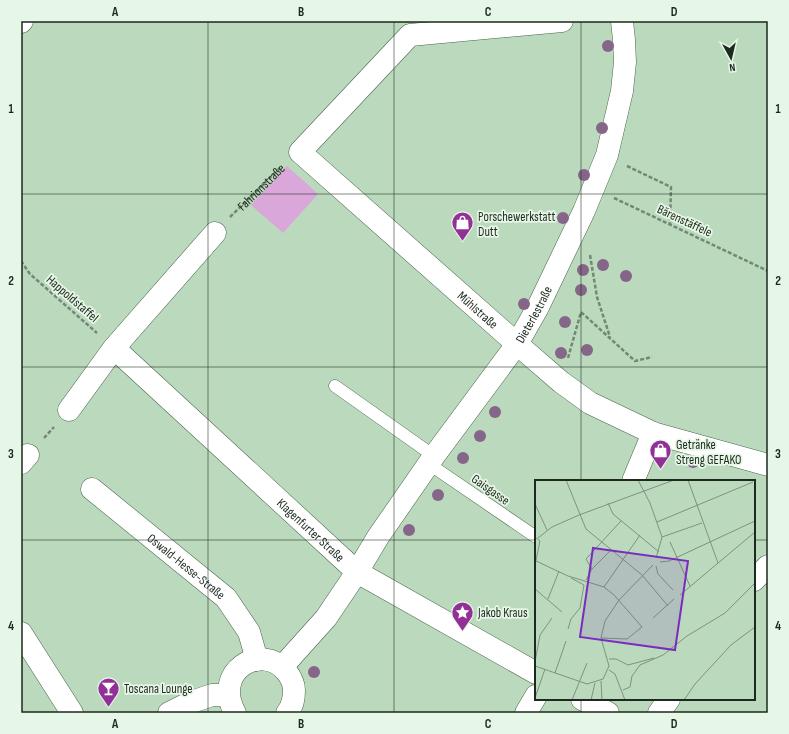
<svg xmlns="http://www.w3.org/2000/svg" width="789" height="734" viewBox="0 0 789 734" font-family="'Sofia Sans Condensed',sans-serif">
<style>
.green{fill:#d9a7d9}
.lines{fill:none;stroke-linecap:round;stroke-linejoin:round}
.service-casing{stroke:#48644a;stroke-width:13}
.minor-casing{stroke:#48644a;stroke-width:23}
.tertiary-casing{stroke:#48644a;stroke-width:23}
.path{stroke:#728874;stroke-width:2.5;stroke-dasharray:4 2;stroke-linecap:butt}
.service{stroke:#fff;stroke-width:12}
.minor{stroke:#fff;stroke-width:22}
.tertiary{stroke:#fff;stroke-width:22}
.tree{fill:#866688}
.grid{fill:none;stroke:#1d291e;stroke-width:1;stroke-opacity:0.55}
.labels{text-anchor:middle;stroke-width:3.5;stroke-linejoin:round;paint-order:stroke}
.street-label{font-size:13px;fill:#1d291e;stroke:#e7f7e7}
.poi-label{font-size:13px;fill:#1d291e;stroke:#e7f7e7;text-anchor:start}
.inset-road{fill:none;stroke:#7c937d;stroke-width:1}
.view{fill:#7b2cbf;fill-opacity:0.15;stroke:#7b2cbf;stroke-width:2}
.inset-edge{fill:none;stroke:#1d291e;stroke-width:2}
.neatline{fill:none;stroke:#1d291e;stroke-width:1.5}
.grid-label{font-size:13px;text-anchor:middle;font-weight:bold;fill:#1d291e}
</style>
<rect width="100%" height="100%" fill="#bbdabd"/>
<path class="green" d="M287,166L318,194L283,233L251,205Z"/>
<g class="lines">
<defs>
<g id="service">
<path d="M335,386L434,456"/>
<path d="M429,464L536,537"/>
</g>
<g id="minor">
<path id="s2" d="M562,21L410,35L300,152L517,344L561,382L590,403L653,433L768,465"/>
<path d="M21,22L22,21"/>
<path id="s3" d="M114,348L357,572L536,673"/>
<path d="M69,410L114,348L215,233"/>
<path d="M21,463L28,455"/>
<path d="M633,481L653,433"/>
<path id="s4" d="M92,489L226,598L249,632L257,660"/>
<path d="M754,580L768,566"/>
<path d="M21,633L72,713"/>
<path d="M582,699L608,713"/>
<path d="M526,713L536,696"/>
<path d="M659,713L669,699"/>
</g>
<g id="tertiary">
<path id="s5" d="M282,667L326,618L357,572L378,537L434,456L517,344L538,307L584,211L607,155L622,91L625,62L624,40L622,21"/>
<path d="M169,713L189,703L212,695H228"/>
<path d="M235,713C212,671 261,642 286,671C290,676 294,683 294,690C294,699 293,706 287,713"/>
</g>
</defs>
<use href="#service" class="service-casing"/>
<use href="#minor" class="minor-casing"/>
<use href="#tertiary" class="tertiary-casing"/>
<g class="path">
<path d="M627,166L671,187L670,224"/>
<path d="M614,198L768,271"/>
<path id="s1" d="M230,217L282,166"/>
<path d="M590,255L597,297L610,337"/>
<path d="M21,261L30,274L97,333"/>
<path d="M568,358L581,312L635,361L652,357"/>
<path d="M44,438L54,427"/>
</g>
<use href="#service" class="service"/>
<use href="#minor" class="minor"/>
<use href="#tertiary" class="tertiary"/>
</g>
<g class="tree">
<circle cx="608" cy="46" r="6"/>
<circle cx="602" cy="128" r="6"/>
<circle cx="584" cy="175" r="6"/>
<circle cx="563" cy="218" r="6"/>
<circle cx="603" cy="265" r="6"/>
<circle cx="583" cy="270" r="6"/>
<circle cx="626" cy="276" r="6"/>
<circle cx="581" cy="290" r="6"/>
<circle cx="524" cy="304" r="6"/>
<circle cx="565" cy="322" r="6"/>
<circle cx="587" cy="350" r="6"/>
<circle cx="561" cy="353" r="6"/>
<circle cx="495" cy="412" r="6"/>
<circle cx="480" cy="436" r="6"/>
<circle cx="463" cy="458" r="6"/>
<circle cx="693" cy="462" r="6"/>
<circle cx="438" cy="495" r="6"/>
<circle cx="409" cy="530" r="6"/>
<circle cx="314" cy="672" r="6"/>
</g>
<path class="grid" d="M208,21V713M394,21V713M581,21V481M21,194H768M21,367H768M21,540H536M754,540H768M581,699V713"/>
<defs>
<symbol id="shop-pin" viewBox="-11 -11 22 30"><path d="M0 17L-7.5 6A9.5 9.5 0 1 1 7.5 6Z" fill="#933097" stroke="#e7f7e7"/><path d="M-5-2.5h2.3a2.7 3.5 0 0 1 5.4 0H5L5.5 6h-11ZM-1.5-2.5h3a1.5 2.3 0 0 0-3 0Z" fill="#fff"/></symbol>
<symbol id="sight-pin" viewBox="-11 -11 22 30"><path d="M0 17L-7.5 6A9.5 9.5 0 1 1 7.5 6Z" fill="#933097" stroke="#e7f7e7"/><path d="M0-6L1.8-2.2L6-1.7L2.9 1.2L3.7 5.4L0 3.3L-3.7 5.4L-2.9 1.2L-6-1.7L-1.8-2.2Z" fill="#fff"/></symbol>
<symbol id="bar-pin" viewBox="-11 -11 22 30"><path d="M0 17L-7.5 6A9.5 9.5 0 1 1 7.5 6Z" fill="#933097" stroke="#e7f7e7"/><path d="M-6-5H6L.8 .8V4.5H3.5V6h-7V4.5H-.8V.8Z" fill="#fff"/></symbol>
</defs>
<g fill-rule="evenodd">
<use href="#shop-pin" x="450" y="210" width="25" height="34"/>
<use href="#shop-pin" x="648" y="438" width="25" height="34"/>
<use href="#sight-pin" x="450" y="600" width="25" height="34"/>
<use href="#bar-pin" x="96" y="676" width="25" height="34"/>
</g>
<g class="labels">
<g class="street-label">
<text dy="5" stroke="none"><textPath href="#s1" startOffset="43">Fahrionstraße</textPath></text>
<text transform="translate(685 220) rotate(25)" y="5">Bärenstäffele</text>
<text transform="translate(73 298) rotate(41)" y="5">Happoldstaffel</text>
<text dy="5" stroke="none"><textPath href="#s2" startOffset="551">Mühlstraße</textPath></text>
<text dy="5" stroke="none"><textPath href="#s5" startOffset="434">Dieterlestraße</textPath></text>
<text transform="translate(491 489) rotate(35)" y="5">Gaisgasse</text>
<text dy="5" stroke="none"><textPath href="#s3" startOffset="268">Klagenfurter Straße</textPath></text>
<text dy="5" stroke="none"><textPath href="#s4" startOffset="122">Oswald-Hesse-Straße</textPath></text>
</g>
<g class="poi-label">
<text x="478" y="221">Porschewerkstatt<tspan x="478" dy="15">Dutt</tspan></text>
<text x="676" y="449">Getränke<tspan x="676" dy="15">Streng GEFAKO</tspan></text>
<text x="478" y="617">Jakob Kraus</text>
<text x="124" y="693">Toscana Lounge</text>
</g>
</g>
<g transform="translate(535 480)">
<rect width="220" height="220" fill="#bbdabd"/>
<path class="inset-road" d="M31,0L51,49L107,95L133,126M103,0L115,23L127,57L121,78M153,0L183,83M73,23L78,34L124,72M0,24L12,50M122,42L218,2M0,57L5,61L0,85M127,57L167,43M3,58L17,47L44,35L139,0M135,62L155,106M1,81L33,96L69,107L79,115L107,147L92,159L66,158M125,82L134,81L220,41M121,86L123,94L138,110M57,89L51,79L86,41M51,100L57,89L75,71M69,107L105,55M0,109L27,132M145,115L220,52M13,119L24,91M118,138L139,119M33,149L36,139L45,128L49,105L36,98M74,179H81L93,185L119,178M0,182L5,155L17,138M0,186L52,204L68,199L74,186L66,158L70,141L84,120L118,85M74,190L80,194L90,220M20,193L31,161M66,201L67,220M88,210L95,207L97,196L105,185L128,175L152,156L190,133L220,103M0,218L10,189M37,220L52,183M56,220L60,203M149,220L160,204L196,165L220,147"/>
<path class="view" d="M58,68L153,81L140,170L45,157Z"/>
<rect width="220" height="220" class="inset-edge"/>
</g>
<rect width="789" height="734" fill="none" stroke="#e7f7e7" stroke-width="44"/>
<g transform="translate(731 58) rotate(172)" stroke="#e7f7e7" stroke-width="3" paint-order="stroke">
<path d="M0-3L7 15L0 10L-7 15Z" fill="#1d291e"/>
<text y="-6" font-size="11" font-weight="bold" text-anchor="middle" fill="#1d291e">N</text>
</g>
<rect x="22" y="22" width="745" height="690" class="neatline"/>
<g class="grid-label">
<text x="115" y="16">A</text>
<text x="301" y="16">B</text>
<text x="488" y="16">C</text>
<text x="674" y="16">D</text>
<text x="11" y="113">1</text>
<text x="778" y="113">1</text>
<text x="11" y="285">2</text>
<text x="778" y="285">2</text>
<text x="11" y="458">3</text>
<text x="778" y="458">3</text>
<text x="11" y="630">4</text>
<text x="778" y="630">4</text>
<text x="115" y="728">A</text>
<text x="301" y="728">B</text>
<text x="488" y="728">C</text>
<text x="674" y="728">D</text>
</g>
</svg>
